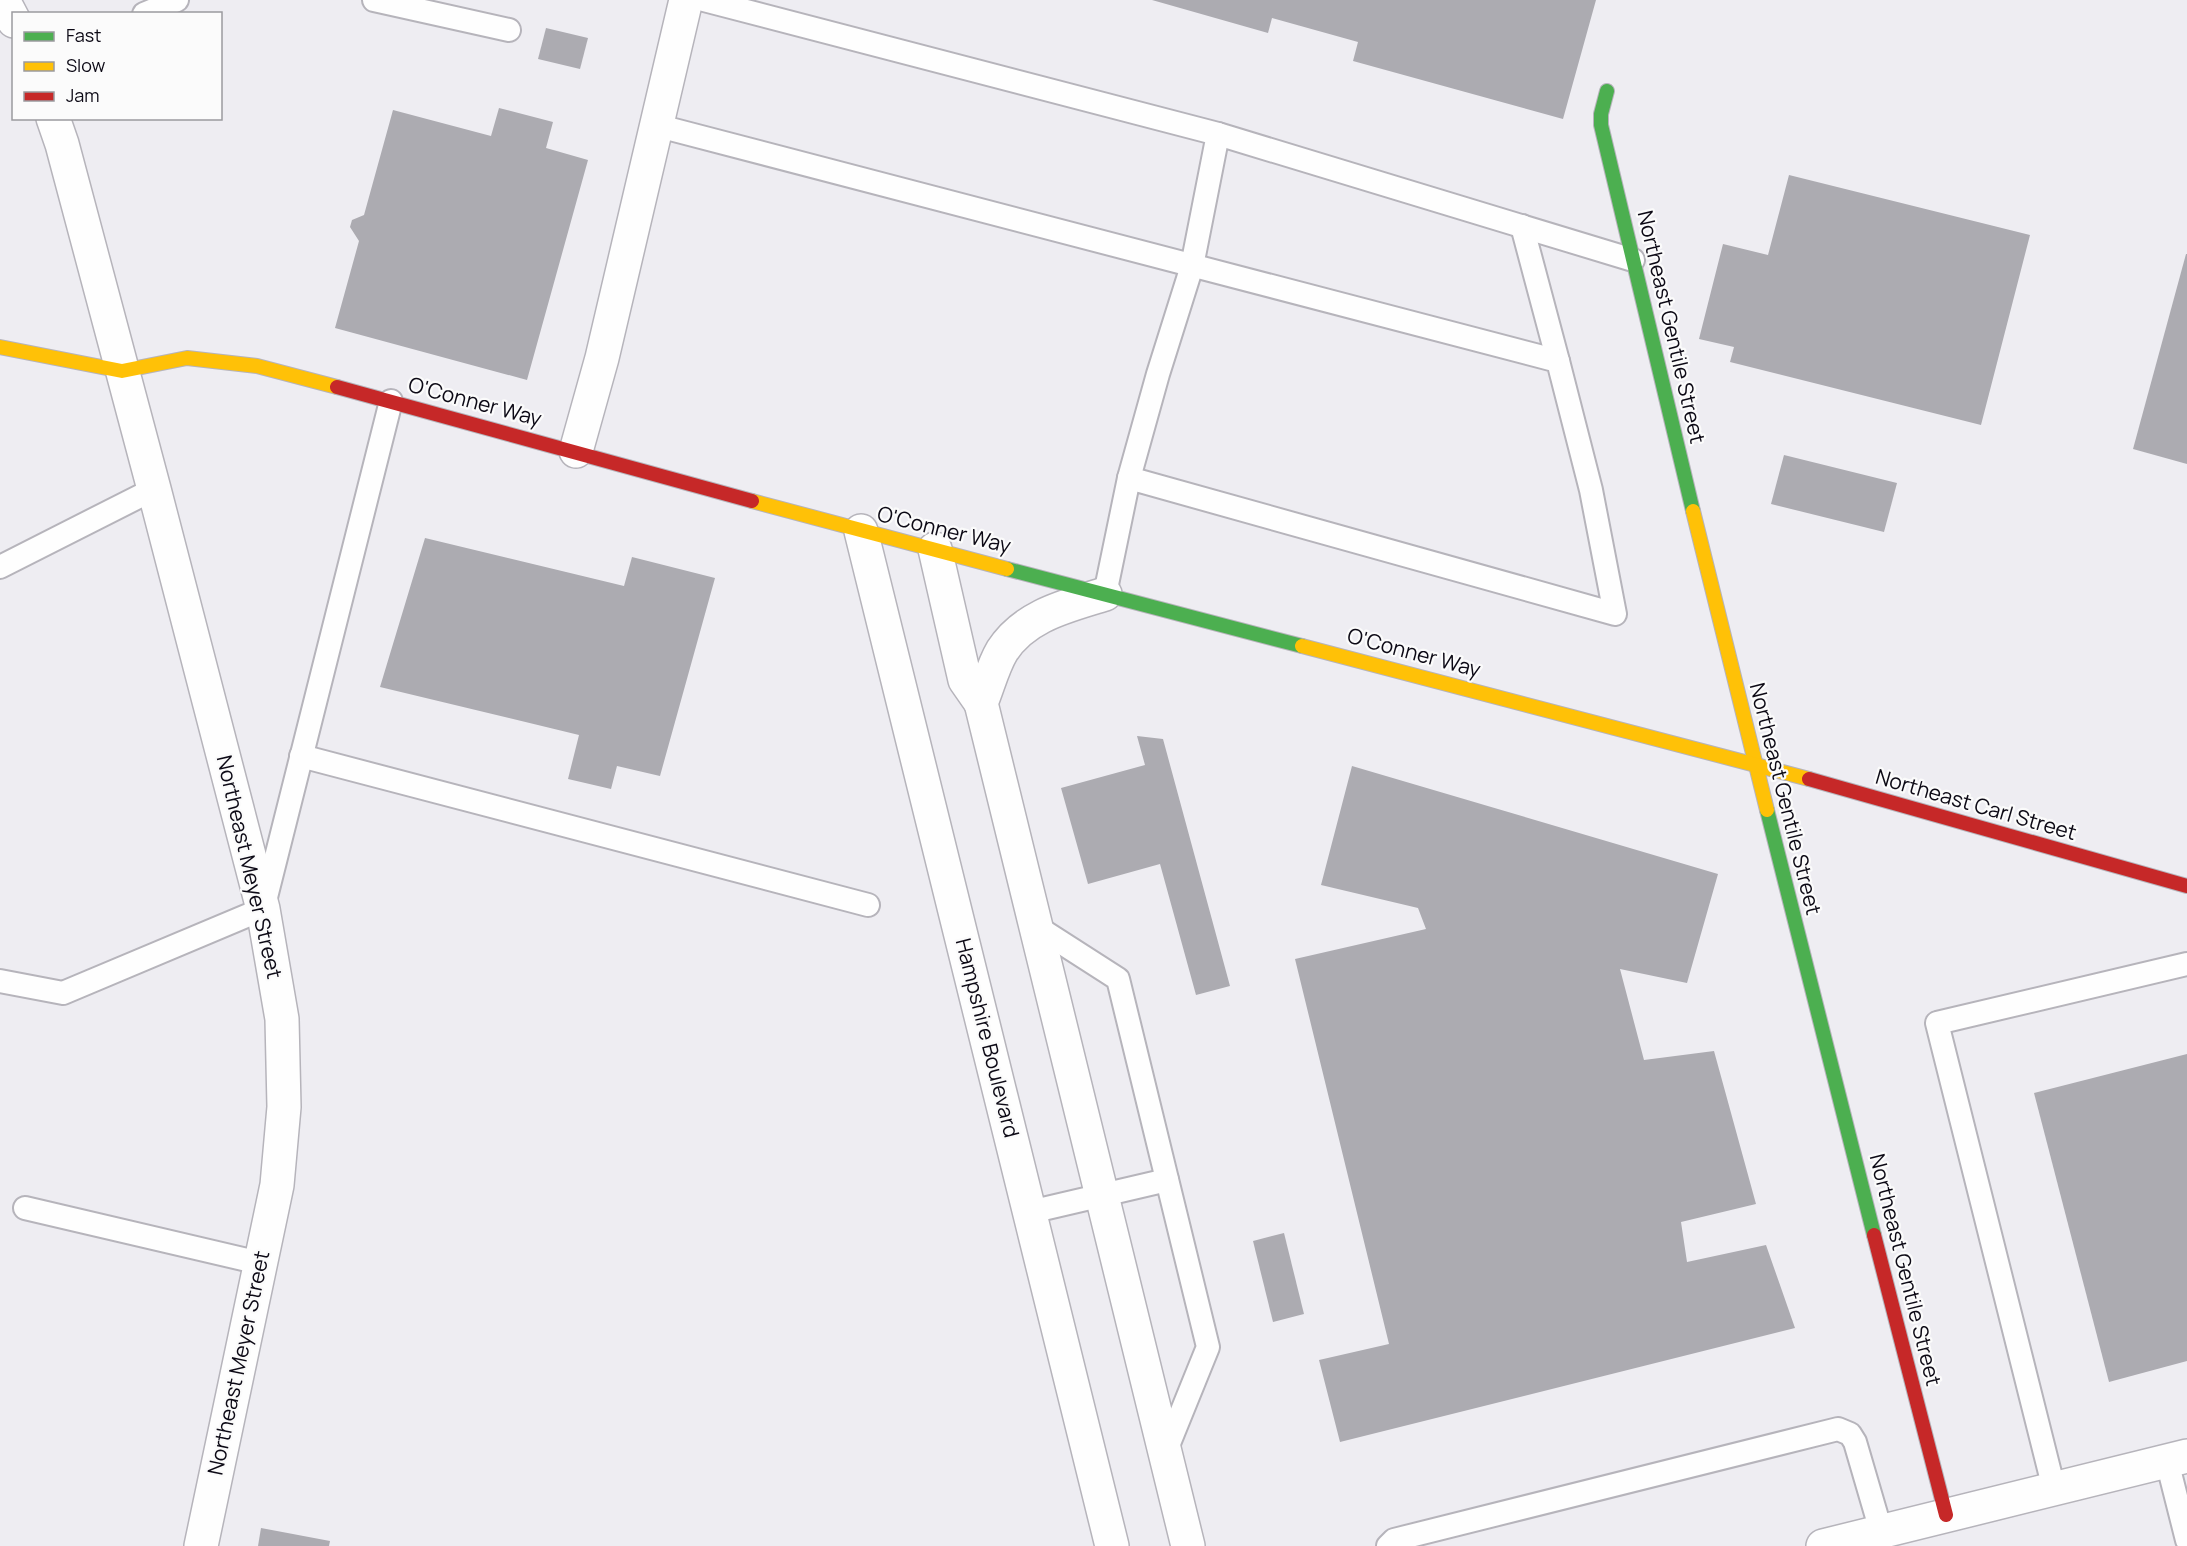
<svg xmlns="http://www.w3.org/2000/svg" width="2187" height="1546" viewBox="0 0 2187 1546" font-family="Manrope,sans-serif">
<style>
.built{fill:#eeedf2;fill-rule:evenodd}
.building{fill:#acabb1}
.lines{fill:none;stroke-linecap:round;stroke-linejoin:round}
.lane-casing{stroke:#b6b4bb;stroke-width:26}
.street-casing{stroke:#b6b4bb;stroke-width:36}
.fast-casing{stroke:#b6b4bb;stroke-width:16}
.slow-casing{stroke:#b6b4bb;stroke-width:16}
.jam-casing{stroke:#b6b4bb;stroke-width:16}
.lane{stroke:#fefefe;stroke-width:22}
.street{stroke:#fefefe;stroke-width:33}
.fast{stroke:#4caf50;stroke-width:14}
.slow{stroke:#ffc107;stroke-width:14}
.jam{stroke:#c62828;stroke-width:14}
.labels{text-anchor:middle;stroke-width:4.5;stroke-linejoin:round;paint-order:stroke}
.street-label{font-size:21px;fill:#0c0915;stroke:#fbfbfb}
</style>
<rect width="100%" height="100%" fill="#fbfbfb"/>
<path class="built" d="M0,0H2187V1546H0ZM14,14H220V118H14Z"/>
<g class="building">
<path d="M1152,0H1596L1563,119L1353,61L1358,42L1272,18L1268,33Z"/>
<path d="M546,28L588,38L580,69L538,59Z"/>
<path d="M499,108L553,122L546,148L588,160L527,380L335,328L359,241L350,227L352,220L364,215L393,110L491,136Z"/>
<path d="M1789,175L2030,235L1981,425L1730,362L1734,347L1699,339L1723,244L1768,255Z"/>
<path d="M2186,254H2187V464L2133,449Z"/>
<path d="M1784,455L1897,483L1884,532L1771,504Z"/>
<path d="M425,538L624,586L632,557L715,578L660,776L617,766L611,789L568,779L579,735L380,687Z"/>
<path d="M1137,736L1163,739L1230,986L1196,995L1160,864L1088,884L1061,788L1145,765Z"/>
<path d="M1352,766L1718,874L1687,983L1620,969L1644,1060L1714,1051L1756,1204L1681,1222L1687,1262L1766,1245L1795,1328L1340,1442L1319,1360L1389,1344L1295,959L1426,929L1418,908L1321,885Z"/>
<path d="M2187,1054V1361L2109,1382L2034,1093Z"/>
<path d="M1284,1233L1304,1314L1273,1322L1253,1241Z"/>
<path d="M261,1528L330,1541L329,1546H258Z"/>
</g>
<g class="lines">
<defs>
<g id="lane">
<path d="M374,0L509,30"/>
<path d="M704,0L1218,134L1192,266L1158,374L1129,478"/>
<path d="M144,14L177,0"/>
<path d="M655,125L1558,361L1591,490L1615,614L1129,478L1105,594"/>
<path d="M1218,134L1633,260"/>
<path d="M1522,226L1558,361"/>
<path d="M0,567L154,489"/>
<path d="M301,756L868,905"/>
<path d="M1037,927L1118,979L1208,1347L1165,1453"/>
<path d="M0,981L63,993L263,909L391,401"/>
<path d="M25,1208L260,1263"/>
<path d="M1030,1212L1167,1180"/>
<path d="M2167,1461L2187,1540"/>
<path d="M2054,1489L1937,1023L2187,964"/>
<path d="M1388,1546L1394,1540L1838,1429L1850,1434L1855,1442L1881,1531"/>
</g>
<g id="street">
<path d="M3,0L14,21"/>
<path d="M53,118L62,144L154,489L263,909L282,1019L284,1107L277,1185L201,1546"/>
<path d="M576,451L602,358L686,0"/>
<path d="M861,531L1112,1546"/>
<path d="M935,549L965,680L981,703"/>
<path d="M1105,594C1067,606 1025,615 1002,651C993,666 988,686 981,703L1188,1546"/>
<path d="M1823,1546L2187,1456"/>
</g>
<g id="fast">
<path d="M1607,91L1601,114V125L1693,511"/>
<path d="M1007,569L1302,646"/>
<path d="M1767,810L1874,1235"/>
</g>
<g id="slow">
<path d="M0,347L122,371L187,358L257,366L337,387"/>
<path d="M752,501L1007,569"/>
<path d="M1693,511L1767,810"/>
<path d="M1302,646L1809,779"/>
</g>
<g id="jam">
<path d="M337,387L752,501"/>
<path d="M1809,779L2187,886"/>
<path d="M1874,1235L1946,1515"/>
</g>
</defs>
<use href="#lane" class="lane-casing"/>
<use href="#street" class="street-casing"/>
<use href="#fast" class="fast-casing"/>
<use href="#slow" class="slow-casing"/>
<use href="#jam" class="jam-casing"/>
<use href="#lane" class="lane"/>
<use href="#street" class="street"/>
<use href="#fast" class="fast"/>
<use href="#slow" class="slow"/>
<use href="#jam" class="jam"/>
</g>
<g class="labels">
<g class="street-label">
<text transform="translate(1671 327) rotate(77)" y="7">Northeast Gentile Street</text>
<text transform="translate(475 402) rotate(15)" y="7">O'Conner Way</text>
<text transform="translate(944 530) rotate(14)" y="7">O'Conner Way</text>
<text transform="translate(1414 653) rotate(15)" y="7">O'Conner Way</text>
<text transform="translate(1785 799) rotate(76)" y="7">Northeast Gentile Street</text>
<text transform="translate(1976 805) rotate(16)" y="7">Northeast Carl Street</text>
<text transform="translate(249 867) rotate(77)" y="7">Northeast Meyer Street</text>
<text transform="translate(987 1038) rotate(76)" y="7">Hampshire Boulevard</text>
<text transform="translate(1905 1270) rotate(76)" y="7">Northeast Gentile Street</text>
<text transform="translate(239 1363) rotate(-78)" y="7">Northeast Meyer Street</text>
</g>
</g>
<rect x="12" y="12" width="210" height="108" fill="#fbfbfb" stroke="#9b9a9f" stroke-width="1.5"/>
<rect x="24" y="32" width="30" height="9" fill="#4caf50" stroke="#9b9a9f" stroke-width="1.5"/>
<text x="66" y="42" font-size="18" fill="#0c0915">Fast</text>
<rect x="24" y="62" width="30" height="9" fill="#ffc107" stroke="#9b9a9f" stroke-width="1.5"/>
<text x="66" y="72" font-size="18" fill="#0c0915">Slow</text>
<rect x="24" y="92" width="30" height="9" fill="#c62828" stroke="#9b9a9f" stroke-width="1.5"/>
<text x="66" y="102" font-size="18" fill="#0c0915">Jam</text>
</svg>
